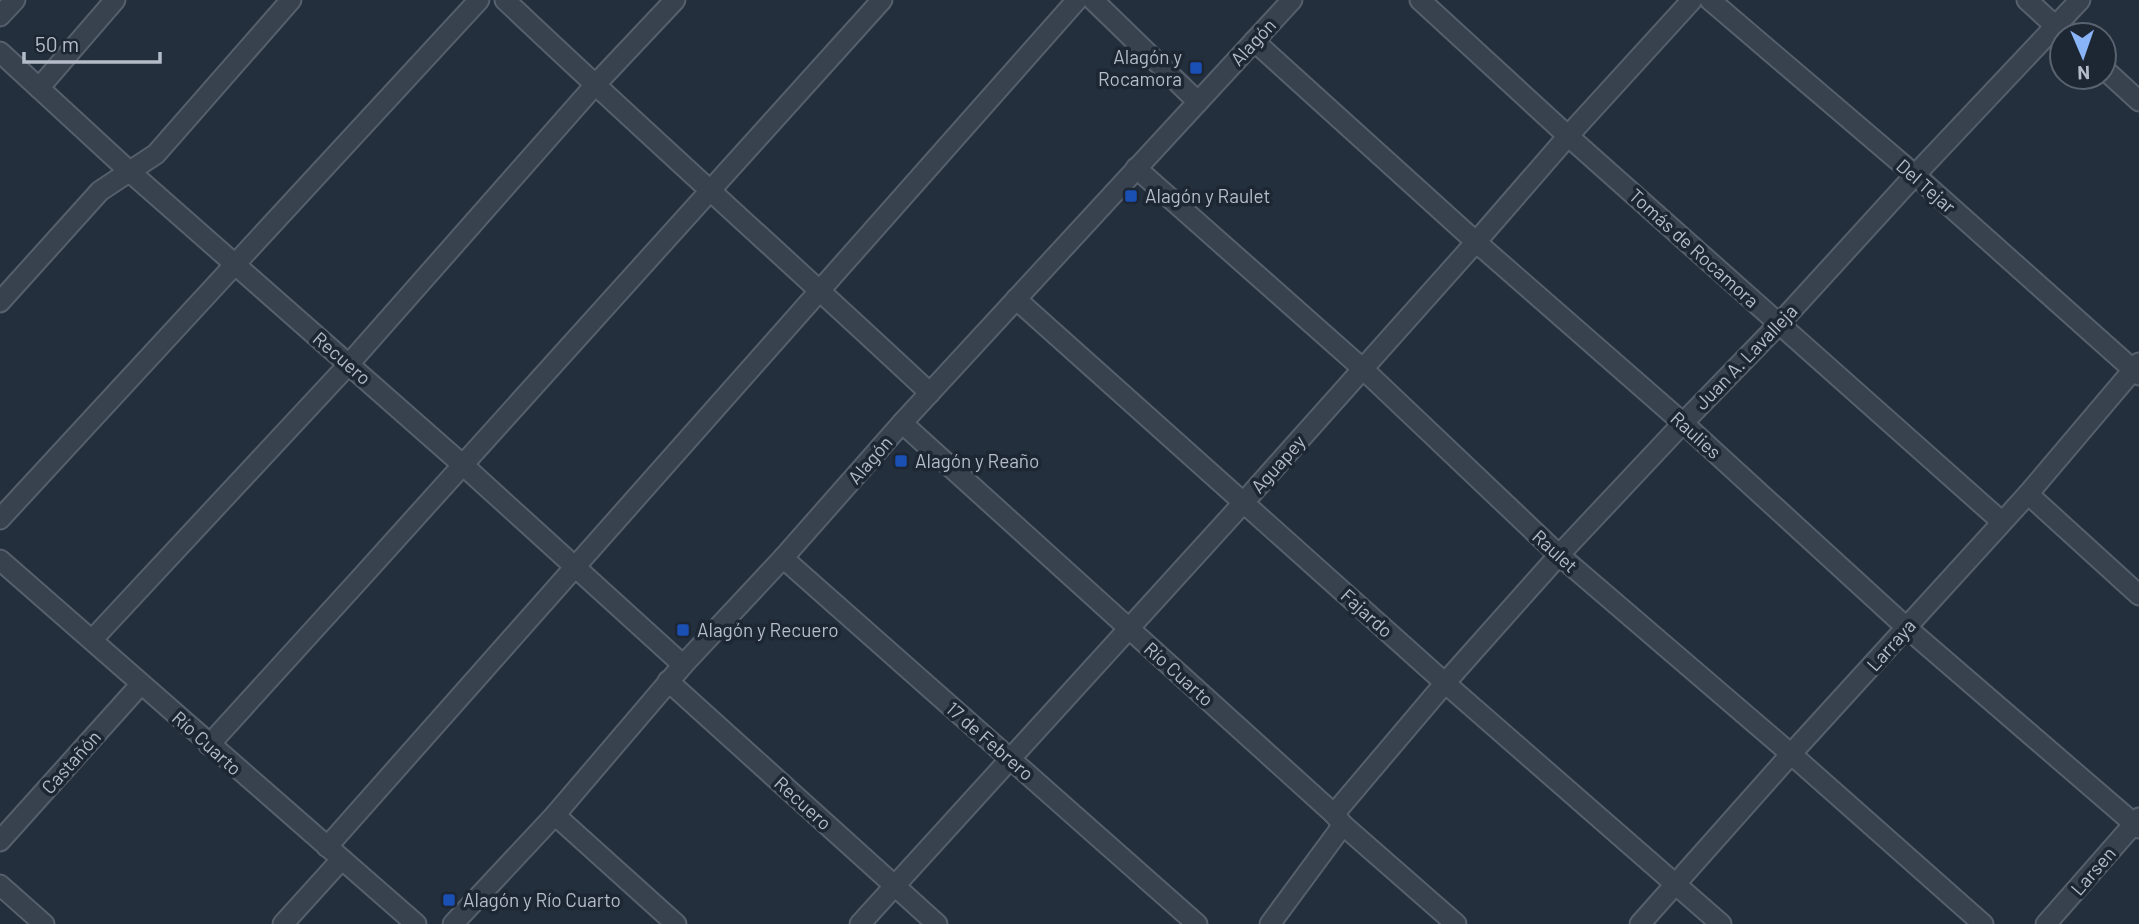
<svg xmlns="http://www.w3.org/2000/svg" width="2139" height="924" viewBox="0 0 2139 924" font-family="Barlow,sans-serif">
<style>
.lines{fill:none;stroke-linecap:round;stroke-linejoin:round}
.minor-casing{stroke:#565f6c;stroke-width:23}
.minor{stroke:#38414e;stroke-width:19}
.transit-dot{fill:#1a4fb4;stroke:#1d2633;stroke-width:2.5}
.labels{text-anchor:middle;stroke-width:7;stroke-linejoin:round;paint-order:stroke}
.street-label{font-size:19px;fill:#b4bcc9;stroke:#1d2633}
.poi-label{font-size:19px;fill:#b4bcc9;stroke:#1d2633;text-anchor:start}
</style>
<rect width="100%" height="100%" fill="#242f3e"/>
<g class="lines">
<defs>
<g id="minor">
<path d="M505,0C645,133 789,261 930,393"/>
<path d="M1093,0L1197,101"/>
<path d="M1420,0L1568,136L2002,522"/>
<path d="M1710,0L1915,175L2139,375"/>
<path d="M2027,0L2065,35"/>
<path d="M0,16L15,0"/>
<path d="M1254,41L1476,242L1683,423L1907,628L2139,828"/>
<path d="M0,52L129,171L464,466L683,665"/>
<path d="M2104,69L2139,101"/>
<path d="M39,88L115,0"/>
<path d="M1136,168L1363,369L1559,555L1791,754L1983,924"/>
<path d="M1016,299L1445,683L1721,924"/>
<path d="M0,302L100,191L156,154L291,0"/>
<path d="M902,423L1334,814L1343,825L1456,924"/>
<path d="M2028,494L2139,595"/>
<path d="M0,519L479,0"/>
<path d="M783,558L1197,924"/>
<path d="M0,560L416,924"/>
<path d="M92,640L349,364L595,85L675,0"/>
<path d="M668,681L937,924"/>
<path d="M209,745C435,498 657,247 882,0"/>
<path d="M1334,814L1445,683L1559,555L1683,423L1779,324L1915,175L2080,0"/>
<path d="M555,815L676,924"/>
<path d="M0,841L141,684"/>
<path d="M327,847L1077,0"/>
<path d="M0,885L44,924"/>
<path d="M283,924L341,860"/>
<path d="M453,924L555,815L683,665L783,558L902,423L1292,0"/>
<path d="M860,924L1244,502L1476,242L1568,136L1692,0"/>
<path d="M1270,924L1343,825"/>
<path d="M1640,924L1791,754L2028,494L2139,363"/>
<path d="M2046,924L2139,818"/>
</g>
</defs>
<use href="#minor" class="minor-casing"/>
<use href="#minor" class="minor"/>
</g>
<g class="transit-dot">
<rect x="1189" y="61" width="14" height="14" rx="3.5"/>
<rect x="1124" y="189" width="14" height="14" rx="3.5"/>
<rect x="894" y="454" width="14" height="14" rx="3.5"/>
<rect x="676" y="623" width="14" height="14" rx="3.5"/>
<rect x="442" y="893" width="14" height="14" rx="3.5"/>
</g>
<g class="labels">
<g class="street-label">
<text transform="translate(1253 42) rotate(-47)" y="7">Alagón</text>
<text transform="translate(1926 186) rotate(41)" y="7">Del Tejar</text>
<text transform="translate(1694 248) rotate(42)" y="7">Tomás de Rocamora</text>
<text transform="translate(1746 357) rotate(-46)" y="7">Juan A. Lavalleja</text>
<text transform="translate(342 358) rotate(41)" y="7">Recuero</text>
<text transform="translate(1696 435) rotate(42)" y="7">Raulies</text>
<text transform="translate(870 460) rotate(-49)" y="7">Alagón</text>
<text transform="translate(1278 464) rotate(-48)" y="7">Aguapey</text>
<text transform="translate(1555 551) rotate(42)" y="7">Raulet</text>
<text transform="translate(1367 613) rotate(42)" y="7">Fajardo</text>
<text transform="translate(1891 645) rotate(-48)" y="7">Larraya</text>
<text transform="translate(1179 674) rotate(42)" y="7">Río Cuarto</text>
<text transform="translate(990 741) rotate(41)" y="7">17 de Febrero</text>
<text transform="translate(207 743) rotate(42)" y="7">Río Cuarto</text>
<text transform="translate(71 762) rotate(-48)" y="7">Castañón</text>
<text transform="translate(803 803) rotate(42)" y="7">Recuero</text>
<text transform="translate(2093 871) rotate(-49)" y="7">Larsen</text>
</g>
<g class="poi-label">
<text x="1182" y="64" text-anchor="end">Alagón y<tspan x="1182" dy="22">Rocamora</tspan></text>
<text x="1145" y="203">Alagón y Raulet</text>
<text x="915" y="468">Alagón y Reaño</text>
<text x="697" y="637">Alagón y Recuero</text>
<text x="463" y="907">Alagón y Río Cuarto</text>
</g>
</g>
<g transform="translate(2083 56) rotate(178)"><circle r="33" fill="#1d2633" stroke="#59626f" stroke-width="2"/>
<path d="M0-5L12 26L0 18L-12 26Z" fill="#8ab4f8"/>
<text y="-10" font-size="19" font-weight="bold" text-anchor="middle" fill="#b4bcc9">N</text>
</g>
<path d="M24 52v10h136v-10" fill="none" stroke="#b4bcc9" stroke-width="3.5"/>
<text x="35" y="52" font-size="21" fill="#b4bcc9" stroke="#1d2633" stroke-width="5" paint-order="stroke">50 m</text>
</svg>
